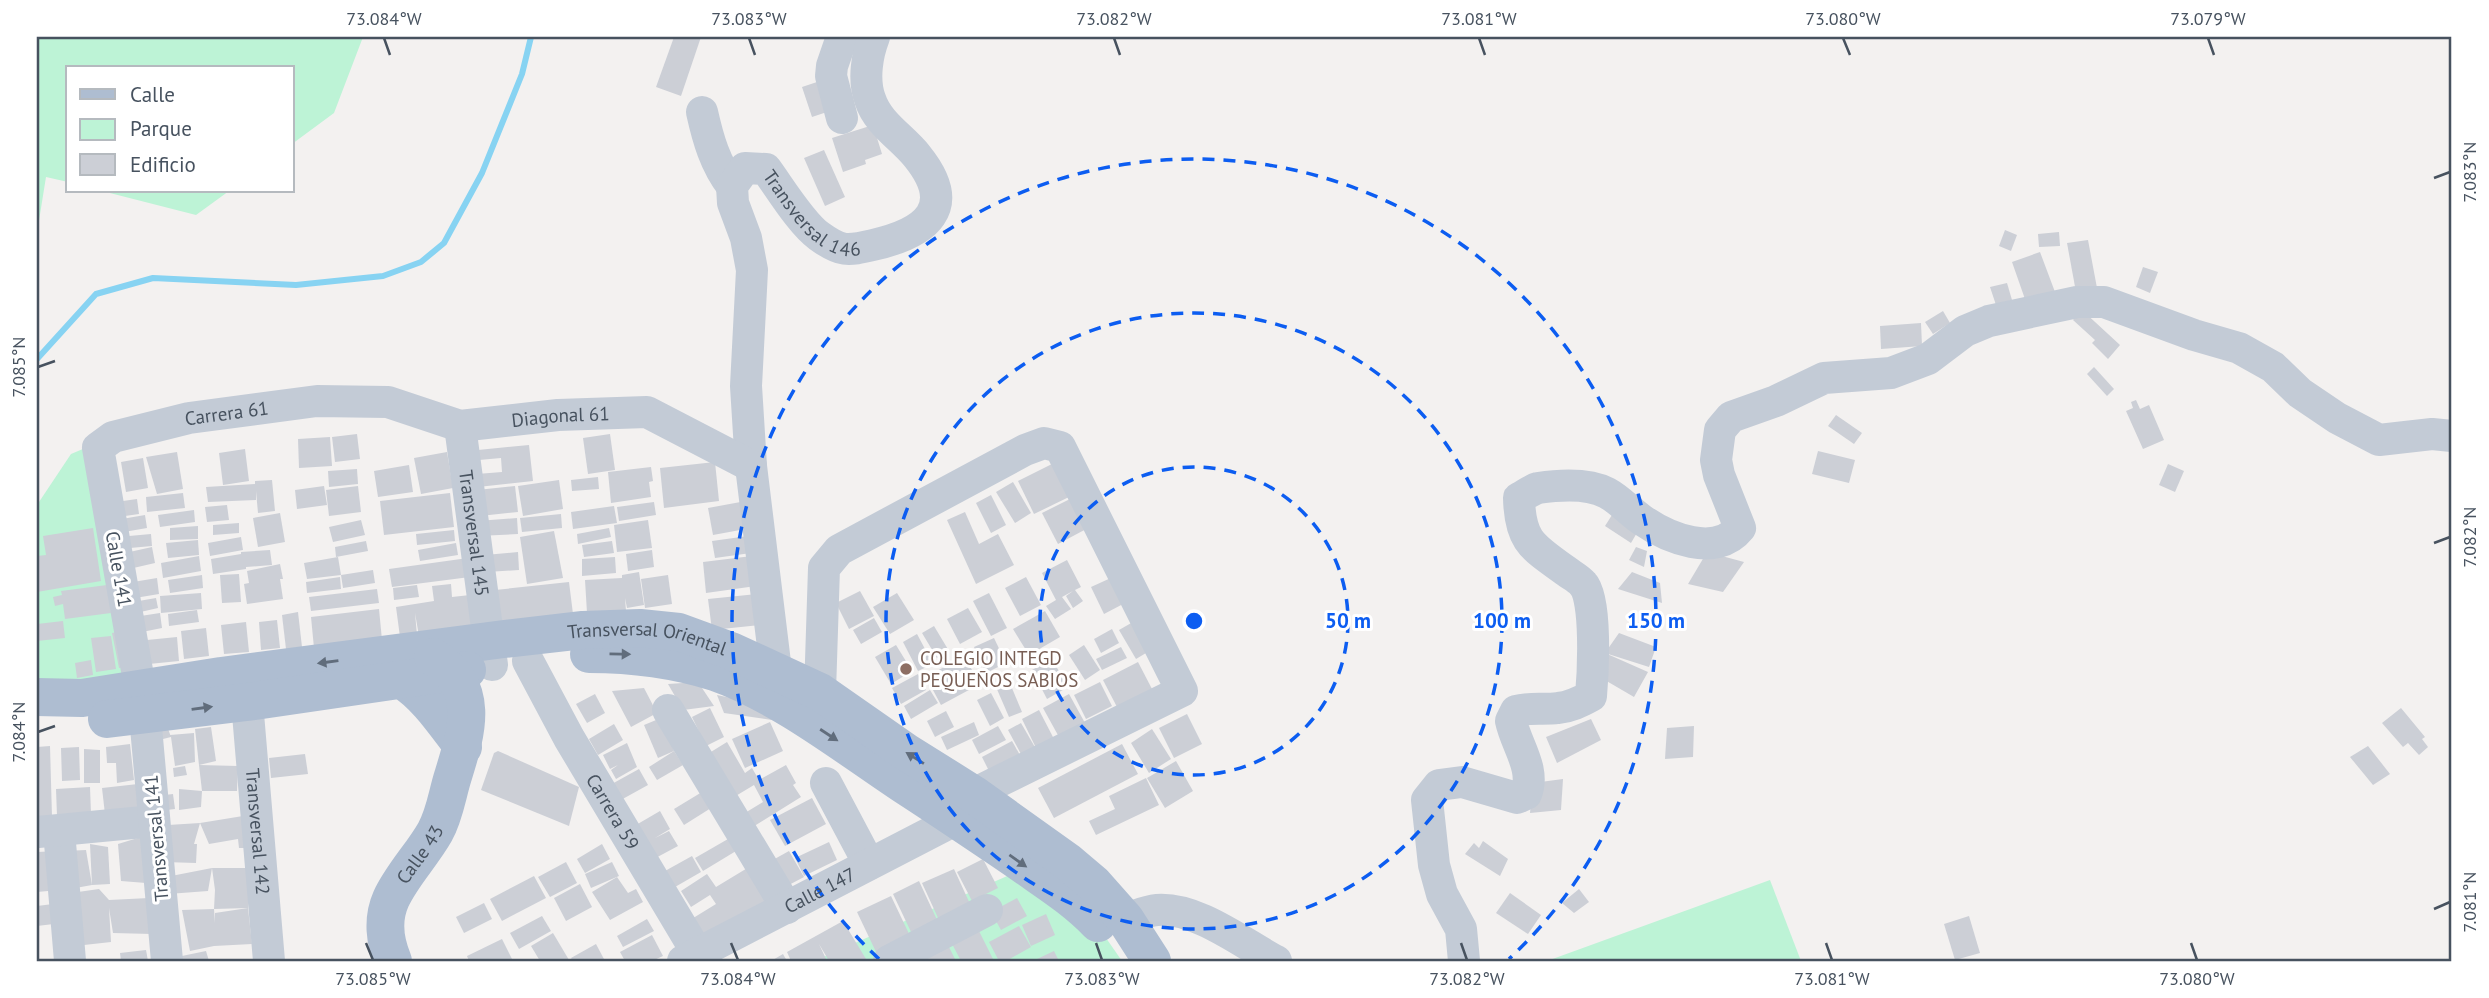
<svg xmlns="http://www.w3.org/2000/svg" width="2489" height="998" viewBox="0 0 2489 998" font-family="'PT Sans',sans-serif">
<style>
.green{fill:#bdf3d6}
.lines{fill:none;stroke-linecap:round;stroke-linejoin:round}
.stream{stroke:#87d3f2;stroke-width:6}
.building{fill:#cccfd6}
.minor{stroke:#c3cbd6;stroke-width:32}
.major{stroke:#aebdd1;stroke-width:38}
.oneway{fill:#616d7c}
.ticks{fill:none;stroke:#47525f;stroke-width:2.5}
.ring{fill:none;stroke:#0c5df1;stroke-width:3.5;stroke-dasharray:12 9}
.education-dot{fill:#8d6e63;stroke:#fff;stroke-width:2.5}
.labels{text-anchor:middle;stroke-width:6;stroke-linejoin:round;paint-order:stroke}
.street-label{font-size:19px;fill:#47525f;stroke:#fff}
.education-label{font-size:19px;fill:#785e54;stroke:#fff;text-anchor:start}
.centre{fill:#0c5df1;stroke:#fff;stroke-width:3.5}
.ring-label{font-size:21px;text-anchor:middle;font-weight:bold;fill:#0c5df1;stroke:#fff;stroke-width:6;stroke-linejoin:round;paint-order:stroke}
.neatline{fill:none;stroke:#47525f;stroke-width:2.5}
.ticks-label{font-size:18px;text-anchor:middle;fill:#47525f}
</style>
<rect width="100%" height="100%" fill="#f3f1f0"/>
<g class="green">
<path d="M37,37H363L334,113L292,144V68H68V182L46,177L37,233Z"/>
<path d="M102,191H229L196,215Z"/>
<path d="M109,438L137,686L37,693V505L71,454Z"/>
<path d="M1023,869L1106,938L1122,961H814Z"/>
<path d="M1770,880L1801,961H1547Z"/>
</g>
<g class="lines">
<path class="stream" d="M37,359L96,294L153,278L296,285L383,276L421,262L444,243L482,173L522,74L531,37"/>
</g>
<g class="building">
<path d="M674,37H701L681,96L656,87Z"/>
<path d="M820,81L830,111L812,117L802,87Z"/>
<path d="M873,125L882,154L865,160L866,164L843,172L832,138Z"/>
<path d="M824,150L845,197L825,206L804,158Z"/>
<path d="M2005,230L2017,235L2011,251L1999,246Z"/>
<path d="M2059,232L2060,246L2039,247L2038,234Z"/>
<path d="M2088,240L2097,288L2076,292L2067,243Z"/>
<path d="M2040,252L2055,292L2026,302L2012,262Z"/>
<path d="M2143,267L2158,272L2150,293L2136,287Z"/>
<path d="M2007,283L2012,300L1996,305L1990,287Z"/>
<path d="M2082,310L2120,345L2108,359L2092,343L2095,340L2073,320Z"/>
<path d="M1943,311L1950,323L1933,334L1925,322Z"/>
<path d="M1921,323L1922,346L1881,349L1880,326Z"/>
<path d="M2094,367L2114,389L2107,396L2087,374Z"/>
<path d="M2136,400L2140,409L2149,405L2164,440L2143,449L2126,411L2133,408L2131,402Z"/>
<path d="M1836,415L1862,433L1854,444L1828,426Z"/>
<path d="M357,434L360,459L335,462L332,437Z"/>
<path d="M610,434L615,470L588,474L583,438Z"/>
<path d="M330,437L332,466L299,468L298,439Z"/>
<path d="M529,445L533,481L478,487L477,474L502,472L501,458L479,460L478,450Z"/>
<path d="M245,449L249,481L223,485L219,453Z"/>
<path d="M1818,451L1855,460L1849,483L1812,474Z"/>
<path d="M177,452L183,489L157,494L146,457Z"/>
<path d="M447,452L453,488L421,494L414,458Z"/>
<path d="M143,458L148,488L126,492L121,462Z"/>
<path d="M715,462L719,501L664,508L660,468Z"/>
<path d="M1052,464L1069,497L1034,514L1018,481Z"/>
<path d="M2168,464L2184,471L2175,492L2159,485Z"/>
<path d="M409,465L413,492L378,497L374,471Z"/>
<path d="M651,467L653,481L649,482L651,497L611,503L608,472Z"/>
<path d="M357,469L358,484L329,487L328,471Z"/>
<path d="M598,477L599,489L572,491L571,480Z"/>
<path d="M272,480L275,511L258,513L256,491V500L208,502L206,487L255,484V481Z"/>
<path d="M559,480L563,509L523,516L518,486Z"/>
<path d="M1013,482L1031,513L1015,523L996,492Z"/>
<path d="M324,486L327,505L297,509L295,490Z"/>
<path d="M358,486L361,512L329,516L326,490Z"/>
<path d="M515,486L518,512L480,516L477,490Z"/>
<path d="M183,493L185,508L147,512L146,497Z"/>
<path d="M450,493L454,527L384,535L380,501Z"/>
<path d="M991,495L1006,525L991,533L976,503Z"/>
<path d="M1074,497L1090,527L1058,544L1042,513Z"/>
<path d="M137,499L139,514L111,518L109,503Z"/>
<path d="M746,501L751,528L713,535L708,508Z"/>
<path d="M654,502L656,515L619,521L617,507Z"/>
<path d="M227,505L229,520L207,522L205,507Z"/>
<path d="M614,506L617,523L573,529L571,512Z"/>
<path d="M194,510L195,522L160,527L158,515Z"/>
<path d="M965,512L979,544L998,534L1014,565L976,584L947,520Z"/>
<path d="M280,513L285,542L258,547L253,518Z"/>
<path d="M561,514L562,528L522,532L520,518Z"/>
<path d="M145,515L147,528L118,533L116,520Z"/>
<path d="M1612,515L1638,531L1631,543L1605,526Z"/>
<path d="M517,518L518,534L478,536L477,521Z"/>
<path d="M361,520L365,535L333,542L329,527Z"/>
<path d="M648,520L652,548L617,552L614,525Z"/>
<path d="M239,523V533L213,535V525Z"/>
<path d="M198,526V539L170,540V528Z"/>
<path d="M93,528L101,581L37,592V556L46,555L43,536Z"/>
<path d="M609,528L611,537L578,544L577,534Z"/>
<path d="M454,530L455,541L417,545L416,534Z"/>
<path d="M554,531L563,578L527,584L520,537Z"/>
<path d="M151,534L152,546L119,549L118,537Z"/>
<path d="M748,536L751,553L715,558L712,541Z"/>
<path d="M241,537L243,550L210,556L208,543Z"/>
<path d="M198,540L199,555L168,558L166,543Z"/>
<path d="M366,541L368,551L336,557L335,547Z"/>
<path d="M612,541L614,553L584,557L582,545Z"/>
<path d="M456,543L458,555L420,561L418,550Z"/>
<path d="M152,547L155,563L129,569L125,553Z"/>
<path d="M1636,547L1647,551L1644,567L1629,560Z"/>
<path d="M270,550L272,565L246,567V569L213,574L211,559L241,554V552Z"/>
<path d="M652,550L654,567L628,571L626,554Z"/>
<path d="M518,552L519,570L487,572L485,555Z"/>
<path d="M1707,552L1744,562L1723,592L1688,584Z"/>
<path d="M199,556L201,571L163,578L161,563Z"/>
<path d="M752,556L756,586L706,593L703,562Z"/>
<path d="M338,557L341,575L307,579L304,563Z"/>
<path d="M615,557L616,573L582,576V559Z"/>
<path d="M468,558L470,577L392,587L389,569Z"/>
<path d="M1067,560L1081,587L1075,590L1083,601L1073,608L1066,596L1073,591L1062,597L1071,609L1055,619L1046,606L1056,600L1042,573Z"/>
<path d="M280,564L283,579H280L283,599L247,604L244,584L249,583L247,571Z"/>
<path d="M373,570L375,583L343,588L341,575Z"/>
<path d="M639,572L644,605L627,608L625,598L626,611L587,613L585,580L622,578V575Z"/>
<path d="M1632,572L1660,583L1662,603L1618,589Z"/>
<path d="M239,574L241,602L222,603L220,575Z"/>
<path d="M202,575L203,588L170,593L168,580Z"/>
<path d="M668,575L672,604L645,608L641,579Z"/>
<path d="M340,577L341,589L307,593L306,582Z"/>
<path d="M1026,577L1041,605L1020,616L1005,588Z"/>
<path d="M1113,577L1125,603L1104,614L1091,587Z"/>
<path d="M157,578L159,594L129,599L127,583Z"/>
<path d="M569,582L574,622L500,630L495,590Z"/>
<path d="M451,584L452,597L479,594L483,635L420,642L415,613L417,635L400,637L396,607L434,601L432,586Z"/>
<path d="M107,585L111,613L65,619L63,604L55,606L53,597L62,595L61,591Z"/>
<path d="M417,585L419,597L394,600L393,588Z"/>
<path d="M377,589L379,603L311,611L309,597Z"/>
<path d="M860,591L874,616L849,629L836,603Z"/>
<path d="M201,593L202,609L161,613L160,596Z"/>
<path d="M897,593L914,620L890,634L873,607Z"/>
<path d="M989,593L1007,628L991,636L973,601Z"/>
<path d="M757,594L760,625L712,630L708,599Z"/>
<path d="M156,598L158,608L136,613L133,602Z"/>
<path d="M968,608L982,632L960,644L947,619Z"/>
<path d="M379,609L382,640L314,648L311,617Z"/>
<path d="M197,610L199,622L169,626L168,614Z"/>
<path d="M1045,611L1060,637L1029,655L1013,629Z"/>
<path d="M298,612L302,647L286,649L282,615Z"/>
<path d="M160,613L162,628L137,633L134,617Z"/>
<path d="M874,618L882,632L861,644L853,630Z"/>
<path d="M1140,618L1156,647L1136,659L1119,630Z"/>
<path d="M277,620L280,648L261,650L259,622Z"/>
<path d="M63,621L65,638L37,641V624Z"/>
<path d="M246,622L249,652L224,654L221,625Z"/>
<path d="M934,626L949,651L937,658L922,633Z"/>
<path d="M206,628L209,656L184,659L181,631Z"/>
<path d="M1112,629L1119,643L1101,653L1094,639Z"/>
<path d="M122,631L128,667L119,668L112,633Z"/>
<path d="M1619,633L1656,647L1649,667L1605,653L1648,672L1634,697L1598,676L1605,653Z"/>
<path d="M917,634L933,664L918,671L903,642Z"/>
<path d="M111,636L116,669L96,672L91,638Z"/>
<path d="M177,637L179,661L149,664L147,640Z"/>
<path d="M994,638L1006,663L986,673L974,647Z"/>
<path d="M896,645L912,671L891,684L875,657Z"/>
<path d="M1084,645L1100,670L1085,680L1069,655Z"/>
<path d="M1121,647L1127,658L1102,670L1096,659Z"/>
<path d="M964,656L980,684L941,705L926,677Z"/>
<path d="M1052,659L1068,687L1047,699L1032,670Z"/>
<path d="M91,660L93,675L77,678L75,663Z"/>
<path d="M1138,662L1152,689L1117,707L1103,680Z"/>
<path d="M918,674L926,690L901,704L892,688Z"/>
<path d="M1009,681L1022,712L1009,717L996,687Z"/>
<path d="M698,682L714,706L683,710L668,684Z"/>
<path d="M1100,682L1112,706L1086,719L1074,695Z"/>
<path d="M644,688L657,713L631,727L612,691Z"/>
<path d="M930,690L938,703L911,719L904,706Z"/>
<path d="M991,693L1004,718L990,726L977,700Z"/>
<path d="M595,694L605,713L587,723L576,704Z"/>
<path d="M1069,694L1085,723L1059,737L1043,708Z"/>
<path d="M717,695L764,705L772,720L724,713Z"/>
<path d="M710,708L724,737L706,746L692,717Z"/>
<path d="M2401,708L2425,737L2422,739L2428,747L2419,755L2408,743L2403,747L2382,723Z"/>
<path d="M1039,710L1054,739L1036,748L1022,719Z"/>
<path d="M946,711L954,727L935,737L927,721Z"/>
<path d="M1187,714L1202,744L1174,758L1159,728Z"/>
<path d="M661,718L674,751L658,758L644,725Z"/>
<path d="M1591,719L1601,740L1557,763L1546,737Z"/>
<path d="M770,722L783,751L745,768L732,739Z"/>
<path d="M974,722L979,735L947,750L941,737Z"/>
<path d="M1021,723L1036,749L1022,756L1008,730Z"/>
<path d="M614,724L623,740L598,755L589,739Z"/>
<path d="M167,726L171,737L170,735L194,733L195,762L175,766L171,737L159,740L156,729Z"/>
<path d="M998,726L1006,740L979,754L972,740Z"/>
<path d="M1694,726L1693,757L1665,759L1667,728Z"/>
<path d="M211,727L216,761L199,765L195,729Z"/>
<path d="M1152,729L1171,759L1149,773L1131,743Z"/>
<path d="M1012,741L1021,757L990,773L982,757Z"/>
<path d="M727,742L745,773L752,768L759,780L786,765L796,783L793,785L801,797L743,833L735,819L763,802L754,785L729,800L706,755Z"/>
<path d="M627,743L637,767L616,779L611,770L618,765L610,769L603,755Z"/>
<path d="M130,744L134,780L117,783L116,763H107L106,747Z"/>
<path d="M1122,744L1138,774L1054,818L1038,788Z"/>
<path d="M50,746L52,817L37,818V747Z"/>
<path d="M2368,746L2390,774L2373,785L2350,757Z"/>
<path d="M79,747L80,780L62,781L61,748Z"/>
<path d="M84,749L100,750V783H84Z"/>
<path d="M498,751L579,787L569,826L481,790L494,753Z"/>
<path d="M674,751L683,765L657,780L649,767Z"/>
<path d="M305,754L308,774L271,778L269,758Z"/>
<path d="M1176,761L1193,791L1165,808L1147,778Z"/>
<path d="M199,765L238,766L237,791H202Z"/>
<path d="M185,766L187,775L174,777L173,768Z"/>
<path d="M639,769L648,785L619,801L610,785Z"/>
<path d="M1146,778L1159,805L1096,835L1089,821L1115,809L1109,796Z"/>
<path d="M1563,779L1561,810L1530,813L1533,783Z"/>
<path d="M138,784L142,818L106,823L102,788Z"/>
<path d="M90,787L91,814L57,816L56,789Z"/>
<path d="M179,789L202,791L201,807L179,810Z"/>
<path d="M702,792L711,808L684,825L674,809Z"/>
<path d="M173,794L175,809L158,811L156,796Z"/>
<path d="M812,798L826,824L785,846L770,820Z"/>
<path d="M660,811L670,829L655,838L669,831L678,846L650,861L636,825Z"/>
<path d="M243,816L248,848H239L238,839L209,844L200,823Z"/>
<path d="M200,823L194,844H197L196,863L164,862L168,825Z"/>
<path d="M141,837L146,883L121,881L118,844Z"/>
<path d="M728,839L736,851L703,871L695,858Z"/>
<path d="M1483,841L1508,859L1500,876L1465,854L1474,843L1479,848Z"/>
<path d="M829,842L837,860L804,876L795,858Z"/>
<path d="M90,844L108,847L110,884L92,885Z"/>
<path d="M602,844L610,859L585,873L577,859Z"/>
<path d="M86,850L92,885L70,889L65,851Z"/>
<path d="M59,851V890L37,892V852Z"/>
<path d="M789,851L804,877L785,887L771,861Z"/>
<path d="M692,856L701,872L675,887L665,871Z"/>
<path d="M983,859L998,888L972,901L957,872Z"/>
<path d="M566,862L577,883L550,897L538,877Z"/>
<path d="M612,862L619,876L591,888L585,874Z"/>
<path d="M754,864L774,897L701,940L690,920L716,904L710,895L691,907L681,891L707,874L716,887Z"/>
<path d="M212,868H250L248,908L214,909L215,890L212,868L208,891L168,894L166,877Z"/>
<path d="M954,869L971,906L939,920L922,883Z"/>
<path d="M534,876L546,898L502,921L490,899Z"/>
<path d="M617,877L628,893L636,889L643,902L610,920L592,892Z"/>
<path d="M919,881L938,922L912,934L893,894Z"/>
<path d="M580,884L592,907L566,921L554,898Z"/>
<path d="M99,889L109,900L149,898L152,934L113,933L109,908L111,942L75,946L71,893Z"/>
<path d="M1579,889L1589,902L1574,913L1562,903Z"/>
<path d="M1510,893L1541,915L1528,934L1496,913Z"/>
<path d="M891,896L911,938L877,954L857,912Z"/>
<path d="M1017,898L1027,916L1001,930L991,912Z"/>
<path d="M61,903L62,923L37,926V906Z"/>
<path d="M484,903L492,919L464,933L456,917Z"/>
<path d="M248,908L252,944L214,946L190,951L182,910L214,909L215,923V913Z"/>
<path d="M1046,914L1055,935L1031,946L1022,925Z"/>
<path d="M542,916L551,931L519,949L510,933Z"/>
<path d="M1969,916L1980,953L1955,960L1944,924Z"/>
<path d="M647,919L654,931L623,947L617,936Z"/>
<path d="M843,921L866,959L829,961L819,944L827,961H791L787,952Z"/>
<path d="M976,925L994,961H961L949,938Z"/>
<path d="M1019,926L1031,947L1006,961H999L989,942Z"/>
<path d="M553,933L569,960L567,961H540L531,946Z"/>
<path d="M652,935L663,956L652,961H625L620,952Z"/>
<path d="M502,939L513,961H469L467,956Z"/>
<path d="M946,941L956,961H923Z"/>
<path d="M596,944L605,961H573L571,958Z"/>
<path d="M146,950L148,961H121L120,953Z"/>
<path d="M206,951L209,961H178L177,957Z"/>
<path d="M1054,951L1059,961H1038L1037,959Z"/>
<path d="M783,954L787,961H771Z"/>
</g>
<g class="lines">
<g class="minor">
<path d="M842,37L832,66L831,76L842,118"/>
<path d="M702,112C708,139 715,164 732,186"/>
<path id="s1" d="M460,426L492,665"/>
<path id="s2" d="M528,661L569,738L702,961"/>
<path id="s3" d="M776,671L751,466L746,386L752,270L746,238L733,203L732,186L745,168L766,169C780,188 801,223 819,236C841,252 847,251 873,245C926,233 959,208 917,156C902,137 878,124 870,99C863,80 867,55 874,37"/>
<path d="M820,692L824,568L839,550L1025,450L1044,443L1060,447L1182,691L973,794"/>
<path id="s4" d="M247,702L269,961"/>
<path d="M668,710L787,908"/>
<path d="M826,783L869,864"/>
<path d="M59,831L70,961"/>
<path d="M38,832L154,821"/>
<path d="M1125,919C1135,916 1146,911 1157,910C1197,907 1242,943 1276,961"/>
<path id="s5" d="M167,961L145,716L98,448L113,437L189,418L317,401L388,402L460,426L558,415L647,412L751,466"/>
<path id="s6" d="M683,961L957,819"/>
<path d="M889,961L987,910"/>
<path d="M1464,961L1461,929L1442,894L1434,865L1427,800L1439,785L1462,782L1517,798L1526,794C1536,769 1516,745 1511,721L1516,711C1531,707 1543,710 1558,708C1570,707 1580,702 1591,696C1593,674 1597,599 1583,584C1579,579 1571,575 1566,571C1533,547 1520,542 1519,498C1525,495 1531,490 1538,488C1559,485 1588,483 1607,493C1620,500 1630,512 1642,520C1668,538 1716,558 1740,528L1719,475L1716,460L1720,430L1731,417L1776,401L1824,378L1891,373L1928,359L1965,331L1989,321L2077,302H2104L2194,335L2239,348L2273,367L2300,393L2337,418L2379,440L2432,434L2452,436"/>
</g>
<g class="major">
<path d="M589,654C632,654 673,659 715,672C781,695 848,748 907,787C944,811 981,836 1018,861C1046,881 1074,898 1098,923"/>
<path d="M401,679C428,697 443,721 463,747"/>
<path id="s7" d="M37,697L82,698L221,676L504,639L583,630L640,628L679,632L731,651L820,692L906,752L973,794L1068,862L1094,884L1125,919L1152,961"/>
<path d="M107,719L247,702L467,670"/>
<path id="s8" d="M393,961C385,942 382,919 391,899C402,875 422,855 435,832C445,814 447,795 453,776C467,731 481,687 433,657"/>
</g>
</g>
<defs><path id="oneway-solid" d="M-6-.8H1V-3.2L6.5 0L1 3.2V.8H-6Z" transform="scale(1.75)"/></defs>
<g class="oneway">
<use href="#oneway-solid" transform="translate(620 654) rotate(1)"/>
<use href="#oneway-solid" transform="translate(328 662) rotate(172)"/>
<use href="#oneway-solid" transform="translate(202 708) rotate(-8)"/>
<use href="#oneway-solid" transform="translate(829 735) rotate(33)"/>
<use href="#oneway-solid" transform="translate(915 758) rotate(-148)"/>
<use href="#oneway-solid" transform="translate(1018 861) rotate(35)"/>
</g>
<path class="ticks" d="M384,38L390,55M749,38L755,55M1114,38L1120,55M1479,38L1485,55M1843,38L1850,55M2208,38L2214,55M2434,178L2450,172M38,367L55,361M2434,543L2450,537M38,732L55,726M2434,909L2450,902M366,943L373,960M731,943L738,960M1096,943L1102,960M1461,943L1467,960M1826,943L1832,960M2191,943L2197,960"/>
<g class="ring">
<circle cx="1194" cy="621" r="154"/>
<circle cx="1194" cy="621" r="308"/>
<path d="M879 959A462 462 0 1 1 1509 959"/>
</g>
<circle class="education-dot" cx="906" cy="669" r="7"/>
<g class="labels">
<g class="street-label">
<text dy="7" stroke="none"><textPath href="#s3" startOffset="600">Transversal 146</textPath></text>
<text dy="7" stroke="none"><textPath href="#s5" startOffset="653">Carrera 61</textPath></text>
<text dy="7" stroke="none"><textPath href="#s5" startOffset="992">Diagonal 61</textPath></text>
<text dy="7" stroke="none"><textPath href="#s1" startOffset="108">Transversal 145</textPath></text>
<text transform="translate(119 569) rotate(80)" y="7">Calle 141</text>
<text dy="7" stroke="none"><textPath href="#s7" startOffset="616">Transversal Oriental</textPath></text>
<text dy="7" stroke="none"><textPath href="#s2" startOffset="173">Carrera 59</textPath></text>
<text dy="7" stroke="none"><textPath href="#s4" startOffset="130">Transversal 142</textPath></text>
<text transform="translate(156 838) rotate(-95)" y="7">Transversal 141</text>
<text dy="7" stroke="none"><textPath href="#s8" startOffset="117">Calle 43</textPath></text>
<text dy="7" stroke="none"><textPath href="#s6" startOffset="154">Calle 147</textPath></text>
</g>
<g class="education-label">
<text x="920" y="665">COLEGIO INTEGD<tspan x="920" dy="22">PEQUEÑOS SABIOS</tspan></text>
</g>
</g>
<circle cx="1194" cy="621" r="10" class="centre"/>
<g class="ring-label">
<text x="1348" y="628">50 m</text>
<text x="1502" y="628">100 m</text>
<text x="1656" y="628">150 m</text>
</g>
<rect width="2489" height="998" fill="none" stroke="#ffffff" stroke-width="77"/>
<rect x="66" y="66" width="228" height="126" fill="#ffffff" stroke="#b5babf" stroke-width="2"/>
<rect x="80" y="89" width="35" height="10" fill="#aebdd1" stroke="#b5babf" stroke-width="2"/>
<text x="130" y="102" font-size="21" fill="#47525f">Calle</text>
<rect x="80" y="119" width="35" height="21" fill="#bdf3d6" stroke="#b5babf" stroke-width="2"/>
<text x="130" y="136" font-size="21" fill="#47525f">Parque</text>
<rect x="80" y="154" width="35" height="21" fill="#cccfd6" stroke="#b5babf" stroke-width="2"/>
<text x="130" y="172" font-size="21" fill="#47525f">Edificio</text>
<rect x="38" y="38" width="2412" height="922" class="neatline"/>
<g class="ticks-label">
<text x="384" y="25">73.084°W</text>
<text x="749" y="25">73.083°W</text>
<text x="1114" y="25">73.082°W</text>
<text x="1479" y="25">73.081°W</text>
<text x="1843" y="25">73.080°W</text>
<text x="2208" y="25">73.079°W</text>
<text transform="translate(2470 172) rotate(-90)" y="6">7.083°N</text>
<text transform="translate(19 367) rotate(-90)" y="6">7.085°N</text>
<text transform="translate(2470 537) rotate(-90)" y="6">7.082°N</text>
<text transform="translate(19 732) rotate(-90)" y="6">7.084°N</text>
<text transform="translate(2470 902) rotate(-90)" y="6">7.081°N</text>
<text x="373" y="985">73.085°W</text>
<text x="738" y="985">73.084°W</text>
<text x="1102" y="985">73.083°W</text>
<text x="1467" y="985">73.082°W</text>
<text x="1832" y="985">73.081°W</text>
<text x="2197" y="985">73.080°W</text>
</g>
</svg>
